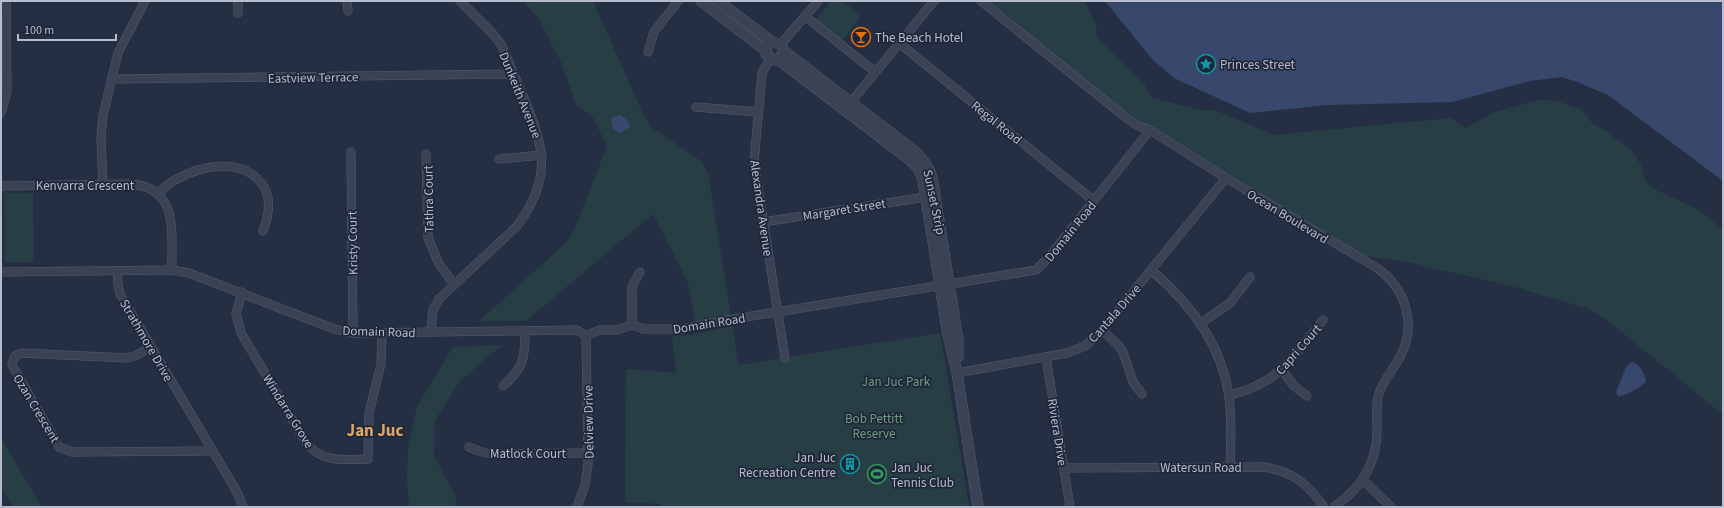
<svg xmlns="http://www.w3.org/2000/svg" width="1724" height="508" viewBox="0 0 1724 508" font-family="'Source Sans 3',sans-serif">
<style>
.green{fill:#283e45}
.water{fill:#38486c}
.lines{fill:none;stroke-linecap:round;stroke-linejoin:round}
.minor-casing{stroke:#565c6e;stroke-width:9}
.tertiary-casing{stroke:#565c6e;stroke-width:11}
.minor{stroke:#3a4254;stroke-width:8}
.tertiary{stroke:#3a4254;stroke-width:10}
.labels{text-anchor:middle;stroke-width:3.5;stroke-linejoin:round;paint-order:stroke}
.poi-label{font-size:13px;fill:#b8bdcd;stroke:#1f2639;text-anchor:start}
.street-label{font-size:13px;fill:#b8bdcd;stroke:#1f2639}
.park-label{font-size:13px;fill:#6d9f7f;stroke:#1f2639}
.district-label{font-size:17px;font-weight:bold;fill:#dca664;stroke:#1f2639}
</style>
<rect width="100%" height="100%" fill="#252f44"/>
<g class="green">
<path d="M523,1H593L644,116L651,127L701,161L708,173L731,316L695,322L688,283L653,214L526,321H479L567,242L577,223L607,146L592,116L576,105L561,62L539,19Z"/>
<path d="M831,1H843L861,16L842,41L816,20Z"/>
<path d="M981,1H1084L1096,24L1097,37L1143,82L1152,98L1200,110H1215L1274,135L1451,118L1466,128L1495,112L1539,100L1557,101L1580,109L1593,124L1606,131L1631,150L1641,165L1645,181L1656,190L1699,210L1723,229V415L1607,320L1589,309L1518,288L1452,272L1430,268L1409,262L1352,254L1136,125Z"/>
<path d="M4,193H33L34,262H5Z"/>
<path d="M733,326L738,365L940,333L969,507H663L660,504L625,502L626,369L676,373L672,336L690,335Z"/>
<path d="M502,345L460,381L435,420L434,456L456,497L455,507H409L407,478L408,447L417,407L453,347Z"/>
<path d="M1,438L42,507H14L1,489Z"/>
</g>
<g class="water">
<path d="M1105,1H1723V181L1608,95L1580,83L1562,77L1530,81L1452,102L1328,105L1250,113L1174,78L1152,59Z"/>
<path d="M620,115C625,118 630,121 630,127L620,133L613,130L611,121L613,117Z"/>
<path d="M1632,362C1640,364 1644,373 1646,381C1643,387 1624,396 1618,396L1616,392L1626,367Z"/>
</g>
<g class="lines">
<defs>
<g id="minor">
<path d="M238,1V13"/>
<path d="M347,1L348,11"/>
<path d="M981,1L1124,116L1136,125L1150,130L1226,178L1377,268C1405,288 1417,323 1401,355C1394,370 1382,380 1378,397C1376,408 1377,420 1377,431C1377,464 1360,489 1334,507"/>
<path d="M805,16L875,72"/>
<path d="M899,43L1094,201"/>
<path d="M781,44L818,1"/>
<path d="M648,52L654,32L678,1"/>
<path d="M770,59L762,73L754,162L785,358"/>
<path d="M112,79L514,74"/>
<path d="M851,102L934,1"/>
<path d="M696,107L758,112"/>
<path d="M1,113L7,91L6,1"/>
<path d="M351,152L353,333"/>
<path d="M426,154L428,238L439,264L454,284"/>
<path d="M499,159L542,155"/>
<path d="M103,184L101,137L103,115L118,53L145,1"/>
<path d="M1,186L130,184C180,187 171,234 172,270"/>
<path d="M158,193C164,188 169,183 175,180C201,165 242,157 262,184C272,197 269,216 263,231"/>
<path d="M763,222L926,197"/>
<path d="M1151,270C1190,303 1222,344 1229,397C1232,420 1231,444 1230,467"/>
<path d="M117,271L118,285L120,294L237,492L243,507"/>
<path d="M1,272L172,270L189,273L334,329L353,333L577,330L586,336L599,330H617L632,325L644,329H682L727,320L1036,270L1049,257L1150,130"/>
<path d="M242,292L236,314L241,333L305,441C320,463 344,460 368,459L369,413L381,364L382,333"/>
<path d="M1201,323L1230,303L1250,277"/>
<path d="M632,325V287L640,272"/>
<path d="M1102,330L1118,345L1123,352L1133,382L1142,394"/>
<path d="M431,332L433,310L439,299L517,226C552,179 545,148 524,98C516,80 509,62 501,44L493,34L460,1"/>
<path d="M151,347L135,356L127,358L21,353L14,357L12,365L59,447L72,452L213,451"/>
<path d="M1046,357L1070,507"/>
<path d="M1282,370L1294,386L1307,396"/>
<path d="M957,373L1067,353L1085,346L1102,330L1226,178"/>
<path d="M503,386C524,367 525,359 525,331"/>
<path d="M1229,395C1280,383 1292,358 1323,320"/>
<path d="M469,447L479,451L491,454L588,453"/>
<path d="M1064,468L1264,467C1293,472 1307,483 1324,507"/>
<path d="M1363,480L1391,507"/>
<path d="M577,507L585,485L588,464L586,336"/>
</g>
<g id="tertiary">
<path d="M701,1L766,51"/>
<path d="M718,1L772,42L781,44L784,51L779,60H773L766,54L767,46L772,42"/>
<path d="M784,51L912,149C922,157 928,165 932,177L958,340V357"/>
<path d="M779,60L909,159L918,168L923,180L948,335L957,373L978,507"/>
</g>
</defs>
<use href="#minor" class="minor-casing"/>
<use href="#tertiary" class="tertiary-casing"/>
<use href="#minor" class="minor"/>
<use href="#tertiary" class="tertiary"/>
</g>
<defs>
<symbol id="bar-ring" viewBox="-11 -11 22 22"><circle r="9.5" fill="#1f2639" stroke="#e8710a" stroke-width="1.5"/><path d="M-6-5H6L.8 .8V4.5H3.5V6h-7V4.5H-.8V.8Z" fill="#e8710a"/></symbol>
<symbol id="sight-ring" viewBox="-11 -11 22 22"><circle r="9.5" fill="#1f2639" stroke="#0f9aa8" stroke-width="1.5"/><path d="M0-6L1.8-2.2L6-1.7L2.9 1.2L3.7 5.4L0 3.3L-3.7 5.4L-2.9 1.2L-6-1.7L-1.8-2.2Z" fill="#0f9aa8"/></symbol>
<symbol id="building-ring" viewBox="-11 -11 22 22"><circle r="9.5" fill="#1f2639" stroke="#0f9aa8" stroke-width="1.5"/><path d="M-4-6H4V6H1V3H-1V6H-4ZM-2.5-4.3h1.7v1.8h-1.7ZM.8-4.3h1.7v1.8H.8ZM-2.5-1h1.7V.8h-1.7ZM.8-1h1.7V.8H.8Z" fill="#0f9aa8"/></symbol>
<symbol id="stadium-ring" viewBox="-11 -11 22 22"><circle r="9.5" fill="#1f2639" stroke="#2e9e5b" stroke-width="1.5"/><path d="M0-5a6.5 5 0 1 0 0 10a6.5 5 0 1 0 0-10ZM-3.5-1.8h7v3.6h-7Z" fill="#2e9e5b"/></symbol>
</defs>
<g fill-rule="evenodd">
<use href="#bar-ring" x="850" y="26" width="22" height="22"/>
<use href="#sight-ring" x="1195" y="53" width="22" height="22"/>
<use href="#building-ring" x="839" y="453" width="22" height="22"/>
<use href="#stadium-ring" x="866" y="463" width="22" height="22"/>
</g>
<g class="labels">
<g class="poi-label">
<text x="875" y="42">The Beach Hotel</text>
<text x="1220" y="69">Princes Street</text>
<text x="836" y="462" text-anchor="end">Jan Juc<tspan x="836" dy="15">Recreation Centre</tspan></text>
<text x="891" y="472">Jan Juc<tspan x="891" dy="15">Tennis Club</tspan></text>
</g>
<g class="street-label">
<text transform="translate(313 77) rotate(-1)" y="5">Eastview Terrace</text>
<text transform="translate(521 95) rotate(68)" y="5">Dunkeith Avenue</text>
<text transform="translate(997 122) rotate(39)" y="5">Regal Road</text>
<text x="85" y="190">Kenvarra Crescent</text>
<text transform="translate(428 199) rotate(-91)" y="5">Tathra Court</text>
<text transform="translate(935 202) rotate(78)" y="5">Sunset Strip</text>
<text transform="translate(762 208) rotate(82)" y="5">Alexandra Avenue</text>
<text transform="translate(844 209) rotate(-9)" y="5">Margaret Street</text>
<text transform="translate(1288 216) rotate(31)" y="5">Ocean Boulevard</text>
<text transform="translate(1070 231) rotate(-51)" y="5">Domain Road</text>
<text transform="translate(352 243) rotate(-91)" y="5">Kristy Court</text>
<text transform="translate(1114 313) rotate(-49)" y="5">Cantala Drive</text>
<text transform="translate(709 323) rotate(-9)" y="5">Domain Road</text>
<text transform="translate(379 331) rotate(2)" y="5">Domain Road</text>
<text transform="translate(147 340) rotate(60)" y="5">Strathmore Drive</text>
<text transform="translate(1298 349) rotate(-49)" y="5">Capri Court</text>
<text transform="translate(37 408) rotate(59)" y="5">Ozan Crescent</text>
<text transform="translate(289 411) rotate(58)" y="5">Windarra Grove</text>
<text transform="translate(588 422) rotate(-91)" y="5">Delview Drive</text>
<text transform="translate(1058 432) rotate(81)" y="5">Riviera Drive</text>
<text x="528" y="458">Matlock Court</text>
<text x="1201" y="472">Watersun Road</text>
</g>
<g class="park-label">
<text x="896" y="386">Jan Juc Park</text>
<text x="874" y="423">Bob Pettitt<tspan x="874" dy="15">Reserve</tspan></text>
</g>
<g class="district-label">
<text x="375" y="436">Jan Juc</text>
</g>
</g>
<rect width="1724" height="508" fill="none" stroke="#b8bdcd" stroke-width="4"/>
<path d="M18 34v6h98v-6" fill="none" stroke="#b8bdcd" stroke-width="2"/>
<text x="24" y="34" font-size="12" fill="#b8bdcd" stroke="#1f2639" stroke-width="3" paint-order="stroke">100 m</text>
</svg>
